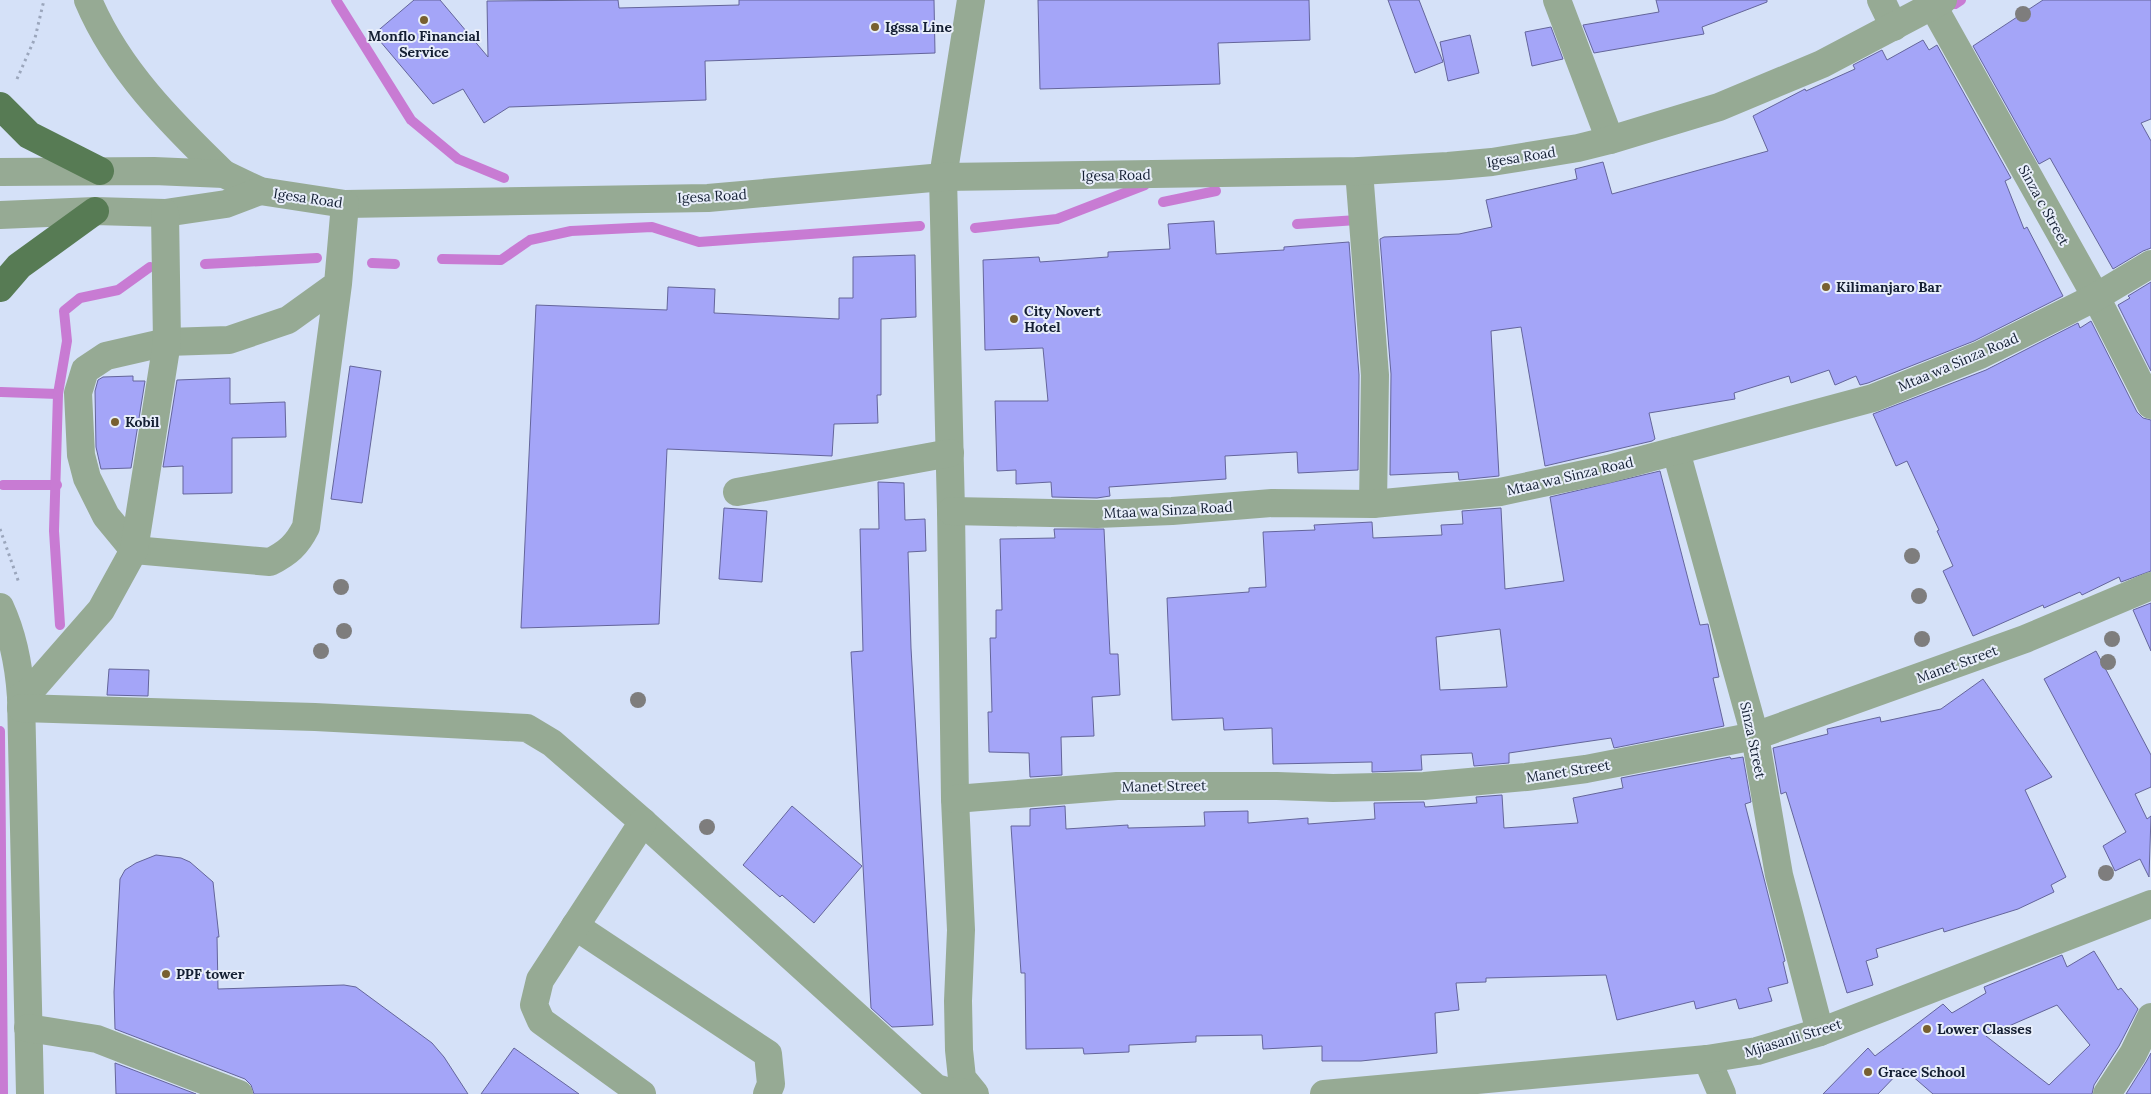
<svg xmlns="http://www.w3.org/2000/svg" width="2151" height="1094" viewBox="0 0 2151 1094" font-family="Lora,serif">
<style>
.lines{fill:none;stroke-linecap:round;stroke-linejoin:round}
.stream{stroke:#c87bd3;stroke-width:10}
.building{fill:#a4a5f8;stroke:#64659b;fill-rule:evenodd}
.path{stroke:#9ba6bc;stroke-width:3;stroke-dasharray:2.5 4;stroke-linecap:butt}
.minor{stroke:#96aa94;stroke-width:28}
.major{stroke:#577b54;stroke-width:28}
.tree{fill:#7e7d7d}
.poi-dot{fill:#786030;stroke:#e8eefa;stroke-width:2}
.labels{text-anchor:middle;stroke-width:4;stroke-linejoin:round;paint-order:stroke}
.poi-label{font-size:14px;font-weight:bold;fill:#141f33;stroke:#e8eefa;text-anchor:start}
.street-label{font-size:14px;fill:#141f33;stroke:#e8eefa}
</style>
<rect width="100%" height="100%" fill="#d5e1f8"/>
<g class="lines">
<g class="stream">
<path d="M336,0L411,120L458,159L504,178"/>
<path d="M1955,4L1961,0"/>
<path d="M1163,202L1216,191"/>
<path d="M1297,224L1357,220"/>
<path d="M975,228L1057,219L1145,185"/>
<path d="M442,259L501,260L530,240L571,231L652,227L699,242L920,226"/>
<path d="M372,263L395,264"/>
<path d="M205,264L317,258"/>
<path d="M1,392L58,394"/>
<path d="M3,485H57"/>
<path d="M60,625L54,531L58,394L67,341L64,311L80,298L118,290L150,267"/>
<path d="M0,731L3,1094"/>
</g>
</g>
<g class="building">
<path d="M414,0H440L488,57L487,1L618,0L619,8L739,5V0H934L935,53L705,61L706,100L509,107L484,123L463,89L433,104L374,34Z"/>
<path d="M1038,0H1309L1310,40L1218,43L1220,84L1040,89Z"/>
<path d="M1388,0H1419L1443,62L1415,73Z"/>
<path d="M1656,0H1767V2L1702,27L1704,34L1594,53L1583,25L1659,12Z"/>
<path d="M2043,0H2151V119L2141,123L2151,141V248L2143,251L2113,269L2050,158L2039,164L1973,46Z"/>
<path d="M1551,27L1563,59L1532,66L1525,32Z"/>
<path d="M1470,35L1479,73L1448,81L1440,42Z"/>
<path d="M1923,40L1929,50L1937,45L2011,178L2005,181L2024,229L2027,227L2063,296L1974,341L1868,383L1860,385L1856,376L1835,385L1829,370L1791,383L1789,376L1734,393L1735,399L1649,413L1655,439L1652,441L1545,466L1521,327L1491,331L1499,476L1459,480L1458,472L1390,475L1391,374L1380,239L1384,237L1459,234L1492,227L1486,200L1577,179L1575,169L1603,162L1612,194L1768,151L1753,116L1805,89L1806,91L1855,69L1853,65L1882,50L1887,60Z"/>
<path d="M1214,221L1216,254L1284,250V247L1349,242L1359,375L1358,470L1298,473L1297,452L1225,456L1226,479L1109,487L1110,496L1097,498L1052,497L1051,482L1016,484V470L997,471L995,401H1048L1043,348L985,350L983,260L1039,257L1040,262L1108,257V252L1170,249L1168,224Z"/>
<path d="M915,255L916,317L881,319V395H877L878,423L834,424L832,456L667,449L659,624L521,628L536,305L667,310L668,287L715,289L714,313L839,319V298H853V257Z"/>
<path d="M2151,282V371L2118,305L2130,298L2128,296Z"/>
<path d="M2091,321L2137,412L2143,418L2151,420V571L2121,582L2119,577L2082,595L2080,592L2044,608L2043,605L1973,636L1943,571L1953,566L1937,531L1939,530L1907,461L1896,466L1873,414L1986,370L2078,323L2080,328Z"/>
<path d="M350,366L381,371L362,503L331,499Z"/>
<path d="M133,376V381H145L131,468L101,469L96,447L95,391L98,380L103,377Z"/>
<path d="M230,378V404L285,402L286,437L232,438V493L183,494V466L163,467L177,380Z"/>
<path d="M1660,471L1700,625L1708,624L1719,677L1713,678L1724,726L1614,748L1611,738L1509,753V763L1474,766L1472,753L1421,755L1422,770L1372,772V762L1273,764L1272,728L1224,730L1223,718L1172,720L1167,598L1249,592V588L1266,587L1263,532L1315,530L1314,525L1372,522L1373,538L1442,535L1441,525L1463,524L1462,511L1501,508L1505,589L1564,581L1550,497ZM1500,629L1507,687L1440,690L1436,637Z"/>
<path d="M878,482L904,483L905,520L925,519L926,551L908,552L911,648L933,1025L892,1027L871,1008L851,652L863,651L860,529H879Z"/>
<path d="M724,508L767,511L762,582L719,579Z"/>
<path d="M1054,529H1104L1110,654H1118L1120,695L1092,697L1094,736L1061,737L1062,775L1030,777L1029,753L989,752L988,712H992L990,638H996V610H1002L1000,539L1055,538Z"/>
<path d="M2151,603V651L2133,610Z"/>
<path d="M2096,651L2151,755V787L2135,794L2147,819L2151,816L2149,877L2140,859L2115,871L2103,846L2126,832L2044,679Z"/>
<path d="M109,669L149,670L148,696L107,695Z"/>
<path d="M1983,679L2052,777L2025,790L2066,877L2051,885L2054,892L2018,909L1944,932L1943,928L1876,949L1878,957L1866,961L1873,985L1847,993L1786,792L1781,794L1773,748L1828,734L1827,729L1880,717L1881,722L1941,709Z"/>
<path d="M1730,757L1731,759L1743,757L1751,802L1745,804L1785,961L1783,962L1788,983L1768,988L1772,1001L1739,1009L1736,999L1696,1009L1694,1001L1617,1020L1606,975L1486,978V982L1456,983L1459,1010L1435,1013L1437,1053L1361,1061H1322V1046L1263,1049L1262,1035L1196,1036V1042L1129,1045V1052L1084,1054L1083,1048L1026,1049L1025,973H1021L1011,826H1030V809L1065,806L1066,829L1128,825V828L1205,826L1204,812L1248,811V823L1308,818V824L1375,819L1374,803L1424,802L1425,807L1477,803L1476,797L1502,795L1504,828L1578,823L1573,798L1623,788L1621,778Z"/>
<path d="M792,806L862,866L814,923L782,895L780,897L743,865Z"/>
<path d="M156,855L181,858L190,862L213,882L219,937H217L218,989L344,985L356,987L432,1043L444,1057L468,1094H254L251,1085L245,1079L115,1029L114,992L120,879L125,870L136,863Z"/>
<path d="M2094,951L2118,990L2121,988L2138,1009L2119,1046L2094,1085L2092,1094H1933L1903,1068L1878,1094H1823L1868,1048L1875,1056L1943,1004L1952,1013L1986,993L1984,987L2062,955L2067,967ZM2057,1005L2090,1045L2049,1085L1986,1036Z"/>
<path d="M514,1048L579,1094H481Z"/>
<path d="M2151,1053V1094H2126L2146,1062Z"/>
<path d="M115,1063L196,1094H116Z"/>
</g>
<g class="lines">
<g class="path">
<path d="M17,79L35,38L44,0"/>
<path d="M0,529L19,583"/>
</g>
<g class="minor">
<path d="M88,0C117,69 171,123 224,174"/>
<path d="M971,0L943,177L951,511L955,799L961,930L958,1001L959,1050L962,1078L975,1094"/>
<path d="M1557,0L1610,140"/>
<path d="M1881,0L1894,27"/>
<path d="M1933,6L2096,297L2151,405"/>
<path d="M1359,171L1375,375L1373,504"/>
<path d="M0,172L154,171L224,174L260,191L345,204L708,198L943,177L1359,171L1448,166L1492,162L1578,148L1610,140L1719,107L1822,64L1943,0"/>
<path d="M0,215L95,211L165,213L226,204L260,191"/>
<path d="M338,284L288,320L229,340L167,342L106,356L85,370L78,393L81,455L87,478L106,516L134,550L270,562C288,553 297,545 306,527L338,284L345,204"/>
<path d="M1676,451L1755,736L1779,875L1820,1032"/>
<path d="M737,492L950,453"/>
<path d="M951,511L1097,514L1172,511L1272,503L1373,504L1500,492L1608,469L1873,398L1980,355L2096,297L2151,264"/>
<path d="M0,607C13,635 19,667 21,697L30,1094"/>
<path d="M21,697L31,690L101,610L134,550L167,342L165,213"/>
<path d="M21,708L315,717L527,728L552,743L643,822L936,1088L946,1091L974,1094"/>
<path d="M955,799L1117,786H1277L1333,788L1424,786L1526,777L1586,769L1755,736L2025,639L2151,586"/>
<path d="M575,926L768,1054L771,1084L767,1094"/>
<path d="M28,1028L97,1039L239,1094"/>
<path d="M1707,1059L1722,1094"/>
<path d="M642,1094L541,1021L534,1005L540,980L643,822"/>
<path d="M1324,1094L1707,1059L1757,1051L1820,1032L2151,904"/>
<path d="M2107,1094L2133,1054L2151,1017"/>
</g>
<g class="major">
<path d="M0,106L29,135L100,171"/>
<path d="M0,288L19,266L95,211"/>
</g>
</g>
<g class="tree">
<circle cx="2023" cy="14" r="8"/>
<circle cx="1912" cy="556" r="8"/>
<circle cx="341" cy="587" r="8"/>
<circle cx="1919" cy="596" r="8"/>
<circle cx="344" cy="631" r="8"/>
<circle cx="1922" cy="639" r="8"/>
<circle cx="2112" cy="639" r="8"/>
<circle cx="321" cy="651" r="8"/>
<circle cx="2108" cy="662" r="8"/>
<circle cx="638" cy="700" r="8"/>
<circle cx="707" cy="827" r="8"/>
<circle cx="2106" cy="873" r="8"/>
</g>
<g class="poi-dot">
<circle cx="424" cy="20" r="5"/>
<circle cx="875" cy="27" r="5"/>
<circle cx="1826" cy="287" r="5"/>
<circle cx="1014" cy="319" r="5"/>
<circle cx="115" cy="422" r="5"/>
<circle cx="166" cy="974" r="5"/>
<circle cx="1927" cy="1029" r="5"/>
<circle cx="1868" cy="1072" r="5"/>
</g>
<g class="labels">
<g class="poi-label">
<text x="885" y="32">Igssa Line</text>
<text x="424" y="41" text-anchor="middle">Monflo Financial<tspan x="424" dy="16">Service</tspan></text>
<text x="1836" y="292">Kilimanjaro Bar</text>
<text x="1024" y="316">City Novert<tspan x="1024" dy="16">Hotel</tspan></text>
<text x="125" y="427">Kobil</text>
<text x="176" y="979">PPF tower</text>
<text x="1937" y="1034">Lower Classes</text>
<text x="1878" y="1077">Grace School</text>
</g>
<g class="street-label">
<text transform="translate(1521 157) rotate(-9)" y="5">Igesa Road</text>
<text transform="translate(1116 175) rotate(-1)" y="5">Igesa Road</text>
<text transform="translate(712 196) rotate(-3)" y="5">Igesa Road</text>
<text transform="translate(308 198) rotate(8)" y="5">Igesa Road</text>
<text transform="translate(2044 205) rotate(61)" y="5">Sinza c Street</text>
<text transform="translate(1958 362) rotate(-23)" y="5">Mtaa wa Sinza Road</text>
<text transform="translate(1570 476) rotate(-13)" y="5">Mtaa wa Sinza Road</text>
<text transform="translate(1168 510) rotate(-3)" y="5">Mtaa wa Sinza Road</text>
<text transform="translate(1957 664) rotate(-20)" y="5">Manet Street</text>
<text transform="translate(1753 740) rotate(78)" y="5">Sinza Street</text>
<text transform="translate(1568 771) rotate(-9)" y="5">Manet Street</text>
<text transform="translate(1164 786) rotate(-1)" y="5">Manet Street</text>
<text transform="translate(1793 1038) rotate(-17)" y="5">Mjiasanli Street</text>
</g>
</g>
</svg>
